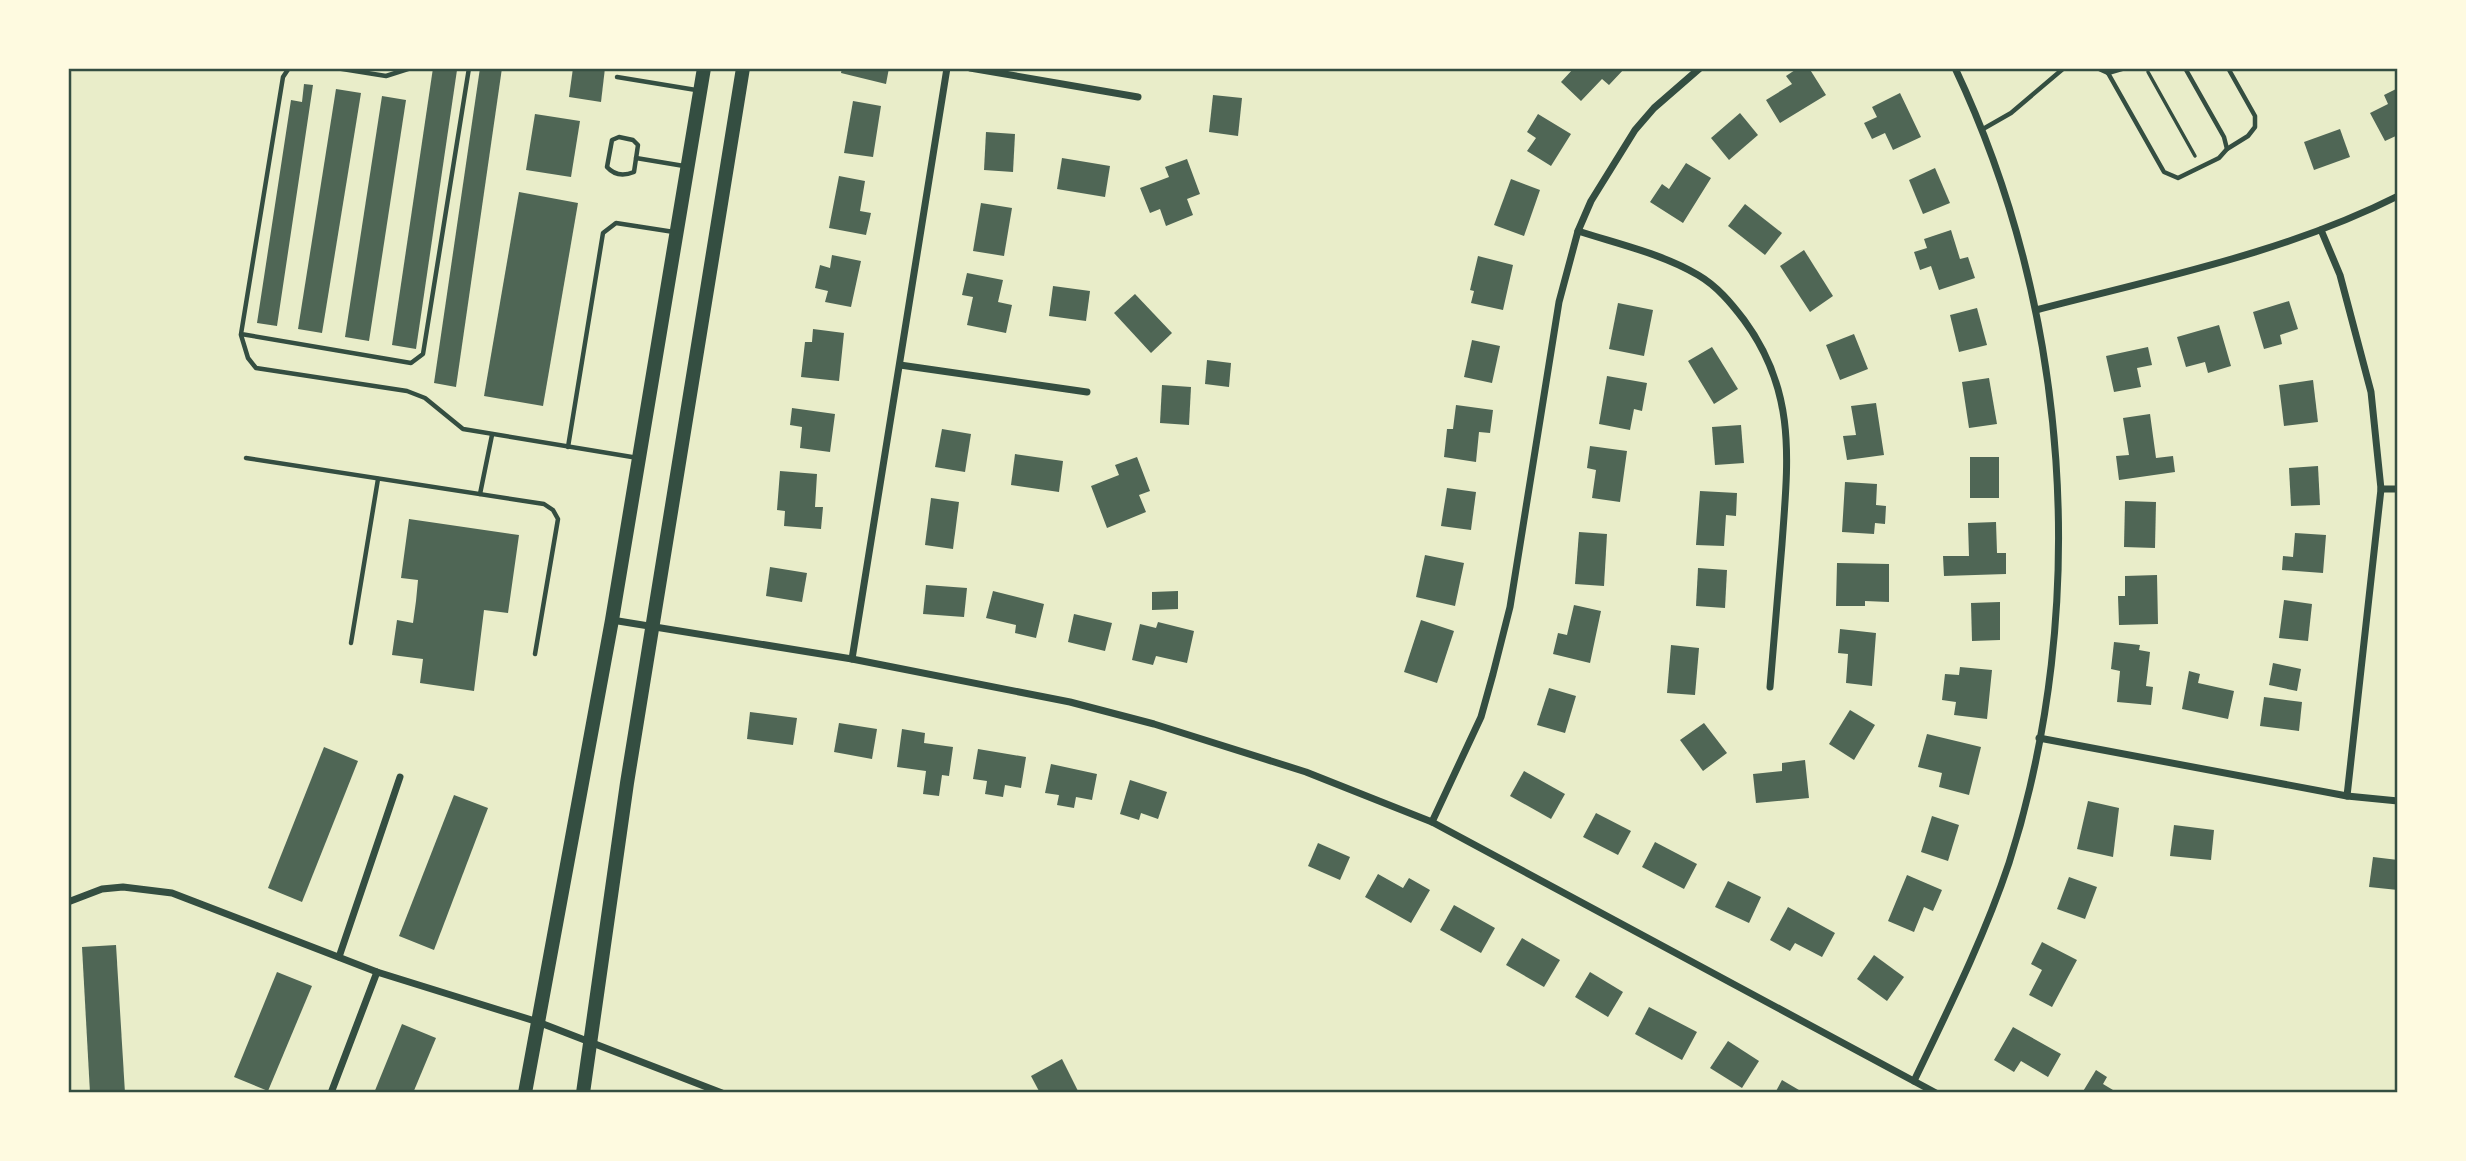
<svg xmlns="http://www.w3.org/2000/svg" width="2466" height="1161" viewBox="0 0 2466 1161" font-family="'DM Sans',sans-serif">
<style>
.building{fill:#4f6655}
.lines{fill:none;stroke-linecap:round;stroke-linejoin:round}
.path{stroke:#344e41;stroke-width:3.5}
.service{stroke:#344e41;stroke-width:4.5}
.minor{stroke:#344e41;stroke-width:7}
.secondary{stroke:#344e41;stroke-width:14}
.neatline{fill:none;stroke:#344e41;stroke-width:2.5}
</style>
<rect width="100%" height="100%" fill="#e9edc9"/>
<g class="building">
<path d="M433,68L457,70L416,349L392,345Z"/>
<path d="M480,68H502L456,387L434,383Z"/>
<path d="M573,68H605L601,102L569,97Z"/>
<path d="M842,68H889L886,84L841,73Z"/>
<path d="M1574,68H1625L1609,85L1602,79L1581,101L1561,82Z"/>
<path d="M1798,68H1809L1826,95L1780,123L1766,100L1792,84L1786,76Z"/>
<path d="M304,84L313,85L277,326L257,323L291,100L302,102Z"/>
<path d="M2398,88V135L2385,141L2370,113L2388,104L2384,95Z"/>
<path d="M336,89L361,93L322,333L298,329Z"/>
<path d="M1900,93L1921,137L1893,150L1885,133L1872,139L1864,123L1877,117L1872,107Z"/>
<path d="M1213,95L1242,98L1238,136L1209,132Z"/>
<path d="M382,96L406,100L369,341L345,337Z"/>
<path d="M853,101L881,106L873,157L844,153Z"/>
<path d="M1740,113L1758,135L1729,160L1711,138Z"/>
<path d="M535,114L580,121L571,177L526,170Z"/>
<path d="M1538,114L1571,134L1551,166L1527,151L1536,138L1527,132Z"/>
<path d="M2340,129L2350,157L2314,170L2304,142Z"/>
<path d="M986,132L1015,134L1013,172L984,170Z"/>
<path d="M1062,158L1110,166L1105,197L1057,189Z"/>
<path d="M1187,159L1200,194L1187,199L1193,215L1166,226L1160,209L1150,213L1140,188L1169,177L1165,167Z"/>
<path d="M1686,163L1711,178L1683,223L1650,202L1662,184L1669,189Z"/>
<path d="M1935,168L1950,203L1923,214L1909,180Z"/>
<path d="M839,176L865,181L860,211L871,213L866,235L829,228Z"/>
<path d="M1511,179L1540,190L1524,236L1494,225Z"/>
<path d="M519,192L578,203L543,406L484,396Z"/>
<path d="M981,203L1012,208L1004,256L973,251Z"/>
<path d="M1745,204L1782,233L1765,255L1728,226Z"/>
<path d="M1951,230L1960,259L1968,257L1975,278L1939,290L1931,266L1920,270L1914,252L1927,248L1924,239Z"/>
<path d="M1804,250L1833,296L1810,312L1780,266Z"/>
<path d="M832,255L861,261L851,307L825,302L828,291L815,288L820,265L830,268Z"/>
<path d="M1478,256L1513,265L1503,310L1471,303L1474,291L1470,290Z"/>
<path d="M967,273L1003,280L998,302L1012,305L1006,333L967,325L973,297L962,295Z"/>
<path d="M1053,286L1090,291L1086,321L1049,316Z"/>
<path d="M1135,294L1172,333L1151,353L1114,313Z"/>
<path d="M2289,301L2298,329L2280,335L2282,344L2264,349L2253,312Z"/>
<path d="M1618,303L1653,310L1644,356L1609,349Z"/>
<path d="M1977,308L1987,345L1959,352L1950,315Z"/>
<path d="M2219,325L2231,366L2208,373L2205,362L2186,367L2177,337Z"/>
<path d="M813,329L844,333L839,381L801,377L805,342H812Z"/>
<path d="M1854,334L1868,369L1840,380L1826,345Z"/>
<path d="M1472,340L1500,346L1492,383L1464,377Z"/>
<path d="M1712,347L1738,389L1714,404L1688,361Z"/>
<path d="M2148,347L2152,365L2137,368L2141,387L2114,392L2106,356Z"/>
<path d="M1207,360L1231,363L1229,387L1205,384Z"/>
<path d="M1607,376L1647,383L1642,411L1634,409L1630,430L1599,424Z"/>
<path d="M1989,378L1997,424L1969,428L1962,382Z"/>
<path d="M2313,380L2318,422L2284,426L2279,385Z"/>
<path d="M1162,385L1191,387L1189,425L1160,423Z"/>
<path d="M1876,403L1884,455L1847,460L1843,436L1856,435L1851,406Z"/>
<path d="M1456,405L1493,410L1490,433L1479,432L1476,462L1444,457L1447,429H1453Z"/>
<path d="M792,408L835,414L830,452L800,448L802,427L790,425Z"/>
<path d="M2150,414L2156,458L2173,456L2175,472L2119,480L2116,456L2129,455L2123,418Z"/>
<path d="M1741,425L1744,463L1715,465L1712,427Z"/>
<path d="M942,429L971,434L965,472L935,467Z"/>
<path d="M1590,446L1627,451L1620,502L1592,498L1596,470L1587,468Z"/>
<path d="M1015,454L1063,461L1059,492L1011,485Z"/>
<path d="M1137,457L1150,491L1139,495L1146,512L1107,528L1091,486L1119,475L1115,465Z"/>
<rect x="1970" y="457" width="29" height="41"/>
<path d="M2318,466L2320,505L2291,506L2289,468Z"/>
<path d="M780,471L817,474L815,507H823L821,529L784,526L785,511L777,510Z"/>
<path d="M1845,482L1877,484L1876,505L1886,506L1885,524L1875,523L1874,534L1842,532Z"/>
<path d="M1447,488L1476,492L1471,530L1441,526Z"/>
<path d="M1700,491L1737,493L1736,516L1726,515L1724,546L1696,545Z"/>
<path d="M931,498L959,502L953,549L925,545Z"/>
<path d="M2125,501L2156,502L2155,548L2124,547Z"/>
<path d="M409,519L519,535L508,613L484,610L474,691L420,683L423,659L392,655L397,620L413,623L416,601L418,580L401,578Z"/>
<path d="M1996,522L1997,553H2006V574L1944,576L1943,556H1969L1968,523Z"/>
<path d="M1579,532L1607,534L1604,586L1575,584Z"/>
<path d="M2295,533L2326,535L2323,573L2282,570L2283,556L2293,557Z"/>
<path d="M1425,555L1464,563L1455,606L1416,597Z"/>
<path d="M1837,563L1889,564V602L1865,601V606H1836Z"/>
<path d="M770,567L807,573L802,602L766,596Z"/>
<path d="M1698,568L1727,570L1725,608L1696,606Z"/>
<path d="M2157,575L2158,624L2119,625L2118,596H2125V576Z"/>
<path d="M926,585L967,588L964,617L923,614Z"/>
<path d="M993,591L1044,604L1036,638L1015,633L1016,625L986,618Z"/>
<path d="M1178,591V609L1152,610V592Z"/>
<path d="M2284,600L2312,604L2308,641L2279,638Z"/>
<path d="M2000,602V640L1972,641L1971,603Z"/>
<path d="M1574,605L1601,611L1590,663L1553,654L1558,633L1567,635Z"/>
<path d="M1074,614L1112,623L1105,651L1068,642Z"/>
<path d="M1421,620L1454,631L1437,683L1404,672Z"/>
<path d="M1158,622L1194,631L1187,663L1156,656L1153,665L1132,660L1140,624L1156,628Z"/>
<path d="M1840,629L1876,633L1872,686L1846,683L1848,654L1838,653Z"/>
<path d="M2114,642L2140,645L2139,650L2150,652L2146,686L2153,687L2151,705L2117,702L2120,671L2111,669Z"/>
<path d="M1671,645L1699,648L1695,695L1667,693Z"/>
<path d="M2273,663L2301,669L2297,691L2269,685Z"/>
<path d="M1960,667L1992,670L1987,719L1954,715L1956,702L1942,700L1945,674L1959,675Z"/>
<path d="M2189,671L2200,674L2198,683L2234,691L2228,719L2182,709Z"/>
<path d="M1549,688L1576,696L1565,733L1537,725Z"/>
<path d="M2264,697L2302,702L2299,731L2260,726Z"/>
<path d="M1850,710L1875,725L1854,760L1829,744Z"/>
<path d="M750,712L797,718L793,745L747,739Z"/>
<path d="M839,723L877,729L872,759L834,752Z"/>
<path d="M1704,723L1727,753L1703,771L1680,740Z"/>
<path d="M902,729L925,733L924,743L953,747L949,776L942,775L939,796L923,794L926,771L897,767Z"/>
<path d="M1927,734L1981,747L1969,795L1939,787L1942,773L1918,767Z"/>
<path d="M324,747L358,761L302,902L268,888Z"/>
<path d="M978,749L1026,757L1021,788L1005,785L1003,797L985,794L987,781L973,779Z"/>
<path d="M1805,760L1809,798L1756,803L1753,774L1782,771V763Z"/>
<path d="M1051,764L1097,774L1092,800L1076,797L1074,808L1057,805L1059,795L1045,793Z"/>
<path d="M1524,771L1565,794L1551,819L1510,796Z"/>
<path d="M1130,780L1167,792L1158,819L1141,813L1139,820L1120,814Z"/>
<path d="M454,795L488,808L434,950L399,936Z"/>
<path d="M2088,801L2119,808L2113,857L2077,849Z"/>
<path d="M1596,813L1631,831L1618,855L1583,837Z"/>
<path d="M1932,816L1959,825L1948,861L1921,852Z"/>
<path d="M2174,825L2214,830L2211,860L2170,856Z"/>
<path d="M1655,842L1697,864L1684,889L1642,867Z"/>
<path d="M1318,843L1350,857L1340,880L1308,866Z"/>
<path d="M2373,857L2398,860V890L2369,887Z"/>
<path d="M1378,874L1403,888L1409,878L1430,890L1411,923L1365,897Z"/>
<path d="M1907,875L1942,890L1933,911L1924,907L1914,932L1888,921Z"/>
<path d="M2069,877L2097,887L2085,919L2057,909Z"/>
<path d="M1728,881L1761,897L1749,923L1715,907Z"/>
<path d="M1454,905L1495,928L1481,953L1440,930Z"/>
<path d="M1788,907L1835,933L1822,957L1795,943L1790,951L1770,940Z"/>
<path d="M1522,938L1560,960L1544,987L1506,965Z"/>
<path d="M2042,942L2077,960L2052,1007L2029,995L2042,970L2031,964Z"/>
<path d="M116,945L125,1093H90L82,947Z"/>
<path d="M1874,955L1904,977L1887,1001L1857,979Z"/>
<path d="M277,972L312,986L268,1091L234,1077Z"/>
<path d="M1590,972L1623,992L1608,1017L1575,997Z"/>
<path d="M1649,1007L1697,1032L1682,1060L1635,1034Z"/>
<path d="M402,1024L436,1038L413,1093H374Z"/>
<path d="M2013,1027L2061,1054L2048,1077L2021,1061L2014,1072L1994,1060Z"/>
<path d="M1728,1041L1759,1061L1742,1088L1710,1068Z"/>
<path d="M1062,1059L1079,1093H1040L1031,1076Z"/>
<path d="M2096,1070L2107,1077L2103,1084L2118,1093H2082Z"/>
<path d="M1782,1080L1804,1093H1775Z"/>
</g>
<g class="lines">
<path class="path" d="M2148,72L2195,156"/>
<g class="service">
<path d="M289,68L283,77L241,334L411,363L423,354L469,68"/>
<path d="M336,68L386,76L411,68"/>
<path d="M2097,68L2108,73L2164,172L2178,178L2219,158L2227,149L2224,137L2185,68"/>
<path d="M2108,73L2125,68"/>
<path d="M617,77L696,90"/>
<path d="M1983,129L2011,113L2064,68"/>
<path d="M619,137L633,140L638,145L634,172C624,176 614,175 607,167L612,140Z"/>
<path d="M2227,149L2248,136L2255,127V116L2228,68"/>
<path d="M636,158L684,166"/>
<path d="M241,335L248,358L256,368L407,391L425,398L463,429L638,458"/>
<path d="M568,447L603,233L616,223L674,232"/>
<path d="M246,458L544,504L553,510L558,519L535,654"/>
<path d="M480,494L492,435"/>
<path d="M351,643L378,479"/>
</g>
<g class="minor">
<path d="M970,68L1138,97"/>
<path d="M2321,230L2340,275L2371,392L2381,489L2347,796"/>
<path d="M1578,231C1618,244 1663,254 1698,275C1717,286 1731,303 1744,320C1797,392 1788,460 1782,544C1778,592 1774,640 1770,687"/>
<path d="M2036,310C2158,278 2285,253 2398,196"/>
<path d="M900,365L1087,392"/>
<path d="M2381,489H2398"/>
<path d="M612,620L852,659L1070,702L1154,724L1306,772L1432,822L1936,1093"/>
<path d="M852,659L947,68"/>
<path d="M2039,738L2347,796L2398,801"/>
<path d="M1432,822L1481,717L1493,674L1510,607L1559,302L1578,231L1591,201L1635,130L1654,108L1700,68"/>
<path d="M68,902L102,889L123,887L172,893L377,972L538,1022L722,1093"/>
<path d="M339,957L400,777"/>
<path d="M1914,1081C1948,1010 1984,938 2009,863C2091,606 2070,311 1955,68"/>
<path d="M331,1093L377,972"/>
</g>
<g class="secondary">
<path d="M525,1093L612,620L704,68"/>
<path d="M583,1093L627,783L743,68"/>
</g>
</g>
<rect width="2466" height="1161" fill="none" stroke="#fefae0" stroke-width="140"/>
<rect x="70" y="70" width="2326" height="1021" class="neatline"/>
</svg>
